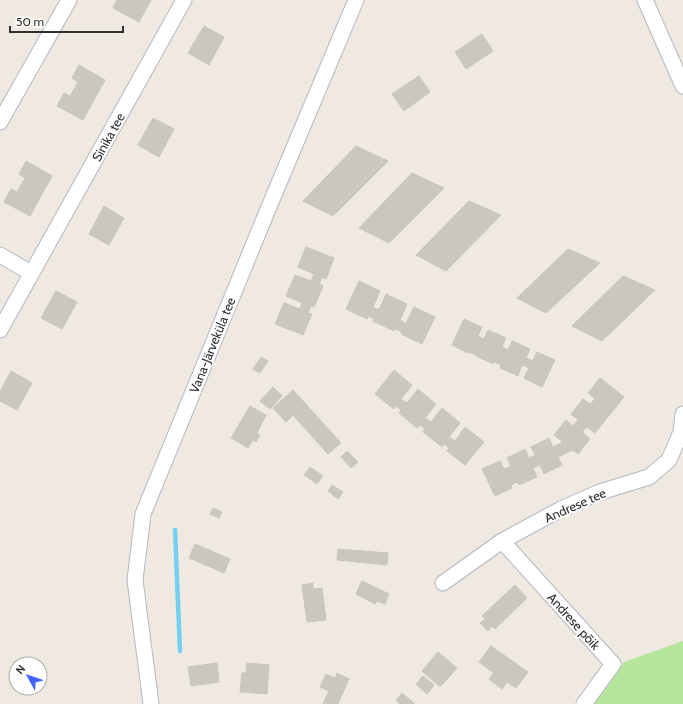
<svg xmlns="http://www.w3.org/2000/svg" width="683" height="704" viewBox="0 0 683 704" font-family="Cabin,sans-serif">
<style>
.green{fill:#b6e59e}
.lines{fill:none;stroke-linecap:round;stroke-linejoin:round}
.stream{stroke:#75cff0;stroke-width:4.5}
.building{fill:#cbc7bf;stroke:#cbc5ba}
.minor-casing{stroke:#b4b7c1;stroke-width:17}
.minor{stroke:#fff;stroke-width:15}
.labels{text-anchor:middle;stroke-width:3.5;stroke-linejoin:round;paint-order:stroke}
.street-label{font-size:13px;fill:#2e2e2e;stroke:#fff}
</style>
<rect width="100%" height="100%" fill="#efe9e1"/>
<path class="green" d="M683,641V704H593L624,662Z"/>
<g class="lines">
<path class="stream" d="M175,530L180,651"/>
</g>
<g class="building">
<path d="M117,0H151L139,22L113,8Z"/>
<path d="M204,26L224,37L209,65L188,53Z"/>
<path d="M482,34L493,51L466,69L455,52Z"/>
<path d="M79,65L105,80L83,120L57,106L64,93L70,96L78,82L72,78Z"/>
<path d="M419,76L430,92L404,111L392,94Z"/>
<path d="M153,118L174,129L159,157L138,145Z"/>
<path d="M356,146L388,161L333,216L303,201Z"/>
<path d="M26,161L52,176L30,216L4,202L11,189L17,192L25,178L19,174Z"/>
<path d="M412,173L444,188L389,243L359,228Z"/>
<path d="M469,201L501,215L446,271L416,255Z"/>
<path d="M104,206L124,218L109,245L89,234Z"/>
<path d="M306,247L334,258L326,279L322,277L319,284L323,286L314,307L311,306L308,313L312,314L303,335L275,324L284,303L300,309L302,303L286,296L295,275L311,281L314,274L298,267Z"/>
<path d="M568,249L600,263L546,313L517,298Z"/>
<path d="M623,276L655,290L602,341L572,326Z"/>
<path d="M359,281L380,291L373,307L379,310L386,294L407,304L400,320L406,323L414,307L435,317L422,344L401,334L402,332L396,329L394,331L373,321L374,319L369,316L367,319L346,309Z"/>
<path d="M56,291L77,302L62,329L41,318Z"/>
<path d="M464,319L482,327L478,336L484,339L488,330L506,338L502,347L508,350L512,341L530,349L526,358L533,361L537,352L555,360L542,387L524,378L529,368L522,365L518,376L500,368L501,365L494,362L493,364L476,356V355L469,352L468,353L452,345Z"/>
<path d="M261,357L268,361L260,373L253,369Z"/>
<path d="M394,370L412,385L401,399L407,403L418,389L436,404L425,418L431,422L442,408L460,423L449,437L455,441L465,427L484,442L465,465L447,451L449,448L444,444L442,447L423,432L425,429L420,425L417,428L399,413L401,410L396,406L394,409L375,394Z"/>
<path d="M11,371L32,383L17,410L0,401V392Z"/>
<path d="M600,378L624,397L595,433L587,427L582,432L590,439L578,454L573,450L558,457L562,465L544,474L540,465L533,468L537,477L519,485L518,482L511,485L512,488L495,496L482,469L500,461L504,469L511,466L507,458L525,449L529,458L535,455L531,447L549,438L553,447L563,442L554,435L566,420L573,426L578,420L571,414L583,399L590,404L595,399L588,393Z"/>
<path d="M273,387L282,396L270,409L260,401Z"/>
<path d="M293,390L341,443L328,454L293,415L286,422L273,408Z"/>
<path d="M250,406L266,415L257,433L260,435L256,442L253,440L248,448L231,438Z"/>
<path d="M347,451L358,462L351,468L341,457Z"/>
<path d="M310,467L323,476L317,484L304,475Z"/>
<path d="M332,485L343,492L338,499L328,491Z"/>
<path d="M213,508L222,512L219,518L210,514Z"/>
<path d="M195,544L230,559L224,573L189,558Z"/>
<path d="M338,549L388,553L387,565L337,560Z"/>
<path d="M362,581L389,594L385,604L377,601L375,604L356,594Z"/>
<path d="M313,583V589L322,588L326,620L307,622L302,585Z"/>
<path d="M515,585L527,598L495,629L492,626L488,631L480,623L485,619L482,616Z"/>
<path d="M491,646L528,672L516,688L507,682L502,689L489,679L494,673L479,662Z"/>
<path d="M438,652L457,668L440,687L422,671Z"/>
<path d="M217,663L219,682L191,686L188,667Z"/>
<path d="M247,663L269,665L267,694L240,692L242,673H246Z"/>
<path d="M337,673L349,679L338,704H323L329,691L320,687L326,674L335,678Z"/>
<path d="M423,676L434,685L427,694L416,684Z"/>
<path d="M402,693L415,704H400L396,700Z"/>
</g>
<g class="lines">
<defs>
<g id="minor">
<path d="M645,0L683,86"/>
<path d="M0,122L69,0"/>
<path d="M0,255L31,273"/>
<path d="M0,330L184,0"/>
<path d="M502,541L613,664L584,704"/>
<path d="M443,583L502,541L561,509L600,492L649,477L669,460L681,432L683,414"/>
<path d="M151,704L135,580L143,514L266,214L356,0"/>
</g>
</defs>
<use href="#minor" class="minor-casing"/>
<use href="#minor" class="minor"/>
</g>
<g class="labels">
<g class="street-label">
<text transform="translate(108 137) rotate(-61)" y="5">Sinika tee</text>
<text transform="translate(212 345) rotate(-68)" y="5">Vana-Järveküla tee</text>
<text transform="translate(575 505) rotate(-24)" y="5">Andrese tee</text>
<text transform="translate(574 621) rotate(48)" y="5">Andrese põik</text>
</g>
</g>
<g transform="translate(28 676) rotate(310)"><circle r="19" fill="#ffffff" stroke="#ababab"/>
<path d="M0-3L7 15L0 10L-7 15Z" fill="#4264fb"/>
<text y="-6" font-size="11" font-weight="bold" text-anchor="middle" fill="#2e2e2e">N</text>
</g>
<path d="M10 26v6h113v-6" fill="none" stroke="#2e2e2e" stroke-width="2"/>
<text x="16" y="26" font-size="12" fill="#2e2e2e" stroke="#ffffff" stroke-width="3" paint-order="stroke">50 m</text>
</svg>
